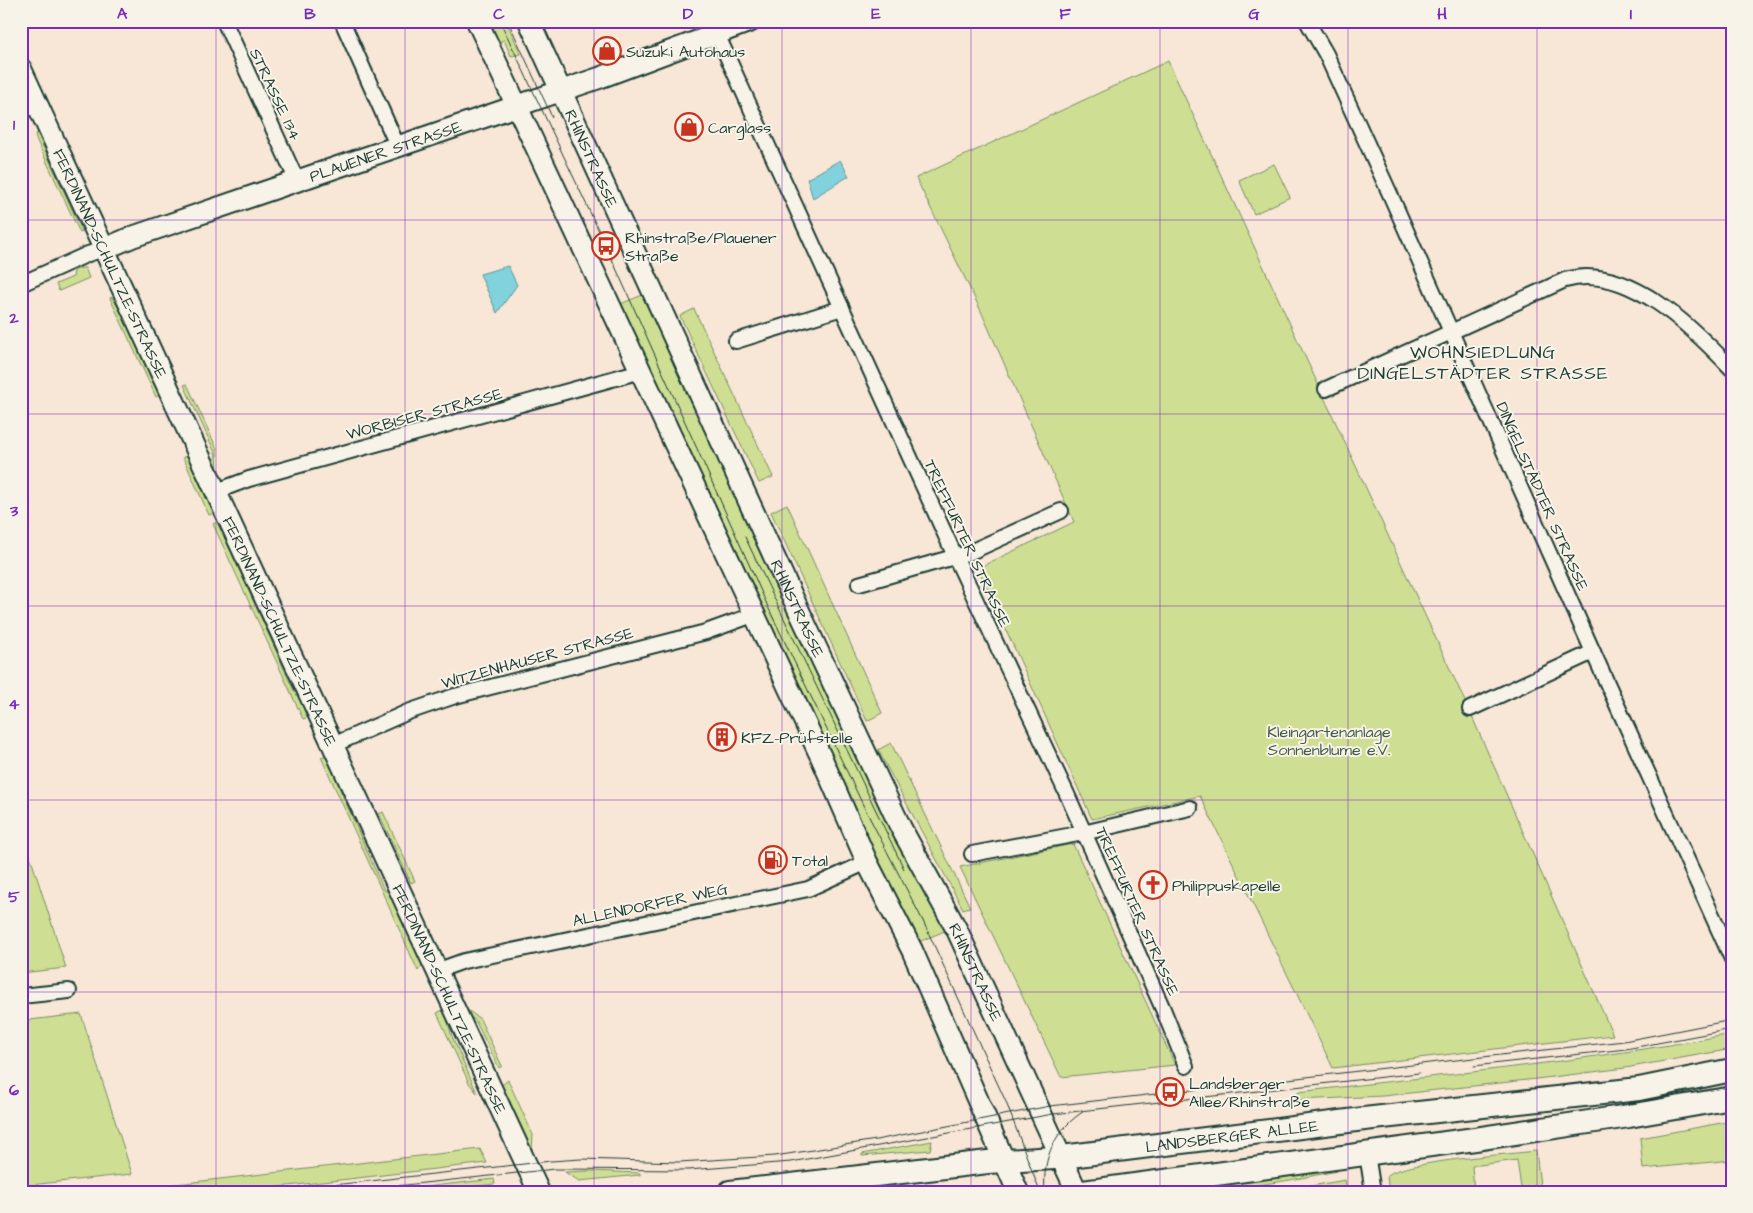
<svg xmlns="http://www.w3.org/2000/svg" width="1753" height="1213" viewBox="0 0 1753 1213" font-family="'Architects Daughter',sans-serif">
<style>
.green{fill:#cedf93;stroke:#768e64}
.water{fill:#82d2dd;stroke:#5a9699}
.lines{fill:none;stroke-linecap:round;stroke-linejoin:round}
.street-casing{stroke:#1f3d34;stroke-width:18}
.secondary-casing{stroke:#1f3d34;stroke-width:24}
.primary-casing{stroke:#1f3d34;stroke-width:26}
.street{stroke:#f7f3e8;stroke-width:14}
.secondary{stroke:#f7f3e8;stroke-width:20}
.primary{stroke:#f7f3e8;stroke-width:22}
.tram{stroke:#1f3d34;stroke-width:1}
.grid{fill:none;stroke:#7b2cbf;stroke-width:1;stroke-opacity:0.55}
.labels{text-anchor:middle;stroke-width:4;stroke-linejoin:round;paint-order:stroke}
.poi-label{font-size:16px;fill:#1f3d34;stroke:#f7f3e8;text-anchor:start}
.street-label{font-size:16px;fill:#1f3d34;stroke:#f7f3e8}
.park-label{font-size:16px;fill:#425d47;stroke:#f7f3e8}
.neighbourhood-label{font-size:18px;letter-spacing:1px;fill:#1f3d34;stroke:#f7f3e8}
.neatline{fill:none;stroke:#7b2cbf;stroke-width:2}
.grid-label{font-size:16px;text-anchor:middle;font-weight:bold;fill:#7b2cbf}
</style>
<rect width="100%" height="100%" fill="#f8e6d6"/>
<filter id="ink" filterUnits="userSpaceOnUse"><feTurbulence type="fractalNoise" baseFrequency=".02" numOctaves="2"/><feDisplacementMap in="SourceGraphic" scale="10" xChannelSelector="R" yChannelSelector="G"/><feConvolveMatrix kernelMatrix="1 2 1 2 8 2 1 2 1" color-interpolation-filters="sRGB"/></filter>
<g filter="url(#ink)">
<g class="green">
<path d="M490,21H506L521,54L511,56L504,40L499,42Z"/>
<path d="M1168,61L1469,710L1613,1035L1333,1068L1200,796L1092,819L978,568L1074,522L980,309L916,178Z"/>
<path d="M37,133L82,231L80,233L37,141L35,135Z"/>
<path d="M1274,164L1290,197L1254,214L1239,180Z"/>
<path d="M80,268H85L89,278L59,291L56,284L73,277L74,271Z"/>
<path d="M645,294L947,930L916,943L618,305Z"/>
<path d="M112,297L145,354L142,357L153,383L158,382L162,392L156,397L110,298Z"/>
<path d="M694,309L773,477L759,483L680,316Z"/>
<path d="M187,384L217,449L218,473L214,462L216,455L184,385Z"/>
<path d="M187,456L193,459L217,512L209,515L183,457Z"/>
<path d="M787,504L882,713L867,721L771,512Z"/>
<path d="M221,520V529L294,691L302,694L311,716L303,719L213,524Z"/>
<path d="M891,743L970,907L963,909L878,750Z"/>
<path d="M329,754L341,780L339,787L384,890L392,893L424,963L418,971L321,757Z"/>
<path d="M383,812L415,881L411,883L379,814Z"/>
<path d="M21,828L66,968L21,973Z"/>
<path d="M1073,844L1175,1065L1061,1077L960,867Z"/>
<path d="M463,1001L466,1009L480,1019L502,1066L499,1068L475,1020L466,1015L461,1002Z"/>
<path d="M445,1009L451,1034L477,1093L469,1083L437,1013Z"/>
<path d="M81,1014L132,1174L21,1186V1021Z"/>
<path d="M1732,1034V1049L1625,1068L1536,1079L1383,1096L1299,1100L1298,1092C1443,1075 1589,1061 1732,1034Z"/>
<path d="M508,1080L533,1135L532,1150L502,1085Z"/>
<path d="M1732,1121V1160L1643,1169L1640,1138Z"/>
<path d="M932,1141L930,1150L862,1156V1154Z"/>
<path d="M480,1149L487,1163L236,1192H107Z"/>
<path d="M1536,1151L1540,1185L1521,1188L1517,1160L1472,1166L1474,1192H1389L1387,1176C1398,1162 1512,1154 1536,1151Z"/>
<path d="M1336,1169L1337,1171C1279,1183 1222,1192 1162,1192Z"/>
<path d="M591,1171L640,1173V1175L579,1181L565,1172Z"/>
<path d="M494,1179L495,1184L424,1192H380Z"/>
<path d="M1345,1180L1347,1192H1277Z"/>
</g>
<g class="water">
<path d="M840,160L849,176L813,198L807,179Z"/>
<path d="M508,266L517,285L497,313L480,274Z"/>
</g>
<g class="lines">
<defs>
<g id="street">
<path d="M224,21L297,181"/>
<path d="M342,21L397,145"/>
<path d="M711,21L955,556L1066,792L1163,1009L1186,1066"/>
<path d="M1307,21L1326,54L1390,194L1593,652L1732,959"/>
<path d="M21,111L37,105"/>
<path d="M21,284L88,254L104,249"/>
<path d="M736,341L842,308"/>
<path d="M1326,389L1565,280C1627,262 1693,328 1732,369"/>
<path d="M217,491L249,479L641,371"/>
<path d="M859,584L968,553L1061,511"/>
<path d="M1470,709L1593,652"/>
<path d="M333,745L408,712L455,696L706,632L753,615"/>
<path d="M972,854L1083,833L1190,808"/>
<path d="M436,971L464,961L808,889L867,862"/>
<path d="M21,996L69,991"/>
<path d="M1367,1154L1373,1192"/>
</g>
<g id="secondary">
<path d="M477,21L822,759L867,862L912,950L1018,1192"/>
<path id="s1" d="M529,21L793,598L901,828L957,930L1077,1192"/>
<path id="s2" d="M21,69L539,1192"/>
<path id="s3" d="M104,249L132,237L599,78L751,21"/>
</g>
<g id="primary">
<path id="s4" d="M730,1192L988,1162L1054,1158L1364,1119L1639,1089L1732,1070"/>
<path d="M1083,1192L1475,1139L1629,1116L1732,1098"/>
</g>
</defs>
<use href="#street" class="street-casing"/>
<use href="#secondary" class="secondary-casing"/>
<use href="#primary" class="primary-casing"/>
<use href="#street" class="street"/>
<use href="#secondary" class="secondary"/>
<use href="#primary" class="primary"/>
<g class="tram">
<path d="M500,21L606,246L769,609L864,807L923,921L1006,1102L1040,1192"/>
<path d="M508,21L552,117"/>
<path d="M745,537L904,869"/>
<path d="M1474,1066L1626,1049L1732,1029"/>
<path d="M270,1192L551,1161L581,1159L679,1162L775,1156L876,1140L1050,1106L1624,1041L1732,1020"/>
<path d="M340,1192L555,1169L688,1170L791,1162L1053,1114L1419,1073"/>
<path d="M1045,1192C1042,1157 1055,1130 1084,1111"/>
</g>
</g>
</g>
<path class="grid" d="M216,21V1192M405,21V1192M594,21V1192M782,21V1192M971,21V1192M1160,21V1192M1348,21V1192M1537,21V1192M21,220H1732M21,414H1732M21,606H1732M21,800H1732M21,992H1732"/>
<defs>
<symbol id="shop-ring" viewBox="-11 -11 22 22"><circle r="9.5" fill="#f7f3e8" stroke="#c8321e" stroke-width="1.5"/><path d="M-5-2.5h2.3a2.7 3.5 0 0 1 5.4 0H5L5.5 6h-11ZM-1.5-2.5h3a1.5 2.3 0 0 0-3 0Z" fill="#c8321e"/></symbol>
<symbol id="bus-ring" viewBox="-11 -11 22 22"><circle r="9.5" fill="#f7f3e8" stroke="#c8321e" stroke-width="1.5"/><path d="M-5-6H5V4H4V6H2V4H-2V6H-4V4H-5ZM-3.5-4V0h7V-4ZM-3.5 1.2v1.5H-2V1.2ZM2 1.2v1.5H3.5V1.2Z" fill="#c8321e"/></symbol>
<symbol id="building-ring" viewBox="-11 -11 22 22"><circle r="9.5" fill="#f7f3e8" stroke="#c8321e" stroke-width="1.5"/><path d="M-4-6H4V6H1V3H-1V6H-4ZM-2.5-4.3h1.7v1.8h-1.7ZM.8-4.3h1.7v1.8H.8ZM-2.5-1h1.7V.8h-1.7ZM.8-1h1.7V.8H.8Z" fill="#c8321e"/></symbol>
<symbol id="fuel-ring" viewBox="-11 -11 22 22"><circle r="9.5" fill="#f7f3e8" stroke="#c8321e" stroke-width="1.5"/><path d="M-5.5-6h7V0h2V4h1.3V-2.5L3-4.5l.8-.8L6-3V5H2.5V1h-1V6h-7ZM-4.2-4.7v3.2H.2V-4.7Z" fill="#c8321e"/></symbol>
<symbol id="church-ring" viewBox="-11 -11 22 22"><circle r="9.5" fill="#f7f3e8" stroke="#c8321e" stroke-width="1.5"/><path d="M-1.2-6h2.4v3.5h3.3v2.4h-3.3V6h-2.4V-.1h-3.3v-2.4h3.3Z" fill="#c8321e"/></symbol>
</defs>
<g fill-rule="evenodd">
<use href="#shop-ring" x="591" y="35" width="32" height="32"/>
<use href="#shop-ring" x="673" y="111" width="32" height="32"/>
<use href="#bus-ring" x="590" y="230" width="32" height="32"/>
<use href="#building-ring" x="706" y="721" width="32" height="32"/>
<use href="#fuel-ring" x="757" y="844" width="32" height="32"/>
<use href="#church-ring" x="1137" y="869" width="32" height="32"/>
<use href="#bus-ring" x="1154" y="1076" width="32" height="32"/>
</g>
<g class="labels">
<g class="poi-label">
<text x="626" y="57">Suzuki Autohaus</text>
<text x="708" y="133">Carglass</text>
<text x="625" y="243">Rhinstraße/Plauener<tspan x="625" dy="18">Straße</tspan></text>
<text x="741" y="743">KFZ-Prüfstelle</text>
<text x="792" y="866">Total</text>
<text x="1172" y="891">Philippuskapelle</text>
<text x="1189" y="1089">Landsberger<tspan x="1189" dy="18">Allee/Rhinstraße</tspan></text>
</g>
<g class="street-label">
<text transform="translate(276 94) rotate(65)" y="6">STRASSE 134</text>
<text dy="6" stroke="none"><textPath href="#s3" startOffset="298">PLAUENER STRASSE</textPath></text>
<text dy="6" stroke="none"><textPath href="#s1" startOffset="151">RHINSTRASSE</textPath></text>
<text dy="6" stroke="none"><textPath href="#s2" startOffset="214">FERDINAND-SCHULTZE-STRASSE</textPath></text>
<text transform="translate(424 413) rotate(-15)" y="6">WORBISER STRASSE</text>
<text transform="translate(1543 496) rotate(66)" y="6">DINGELSTÄDTER STRASSE</text>
<text transform="translate(968 543) rotate(65)" y="6">TREFFURTER STRASSE</text>
<text dy="6" stroke="none"><textPath href="#s1" startOffset="646">RHINSTRASSE</textPath></text>
<text dy="6" stroke="none"><textPath href="#s2" startOffset="619">FERDINAND-SCHULTZE-STRASSE</textPath></text>
<text transform="translate(537 657) rotate(-15)" y="6">WITZENHAUSER STRASSE</text>
<text transform="translate(650 904) rotate(-12)" y="6">ALLENDORFER WEG</text>
<text transform="translate(1138 911) rotate(66)" y="6">TREFFURTER STRASSE</text>
<text dy="6" stroke="none"><textPath href="#s1" startOffset="1051">RHINSTRASSE</textPath></text>
<text dy="6" stroke="none"><textPath href="#s2" startOffset="1024">FERDINAND-SCHULTZE-STRASSE</textPath></text>
<text dy="6" stroke="none"><textPath href="#s4" startOffset="505">LANDSBERGER ALLEE</textPath></text>
</g>
<g class="park-label">
<text x="1329" y="737">Kleingartenanlage<tspan x="1329" dy="18">Sonnenblume e.V.</tspan></text>
</g>
<g class="neighbourhood-label">
<text x="1483" y="358">WOHNSIEDLUNG<tspan x="1483" dy="21">DINGELSTÄDTER STRASSE</tspan></text>
</g>
</g>
<rect width="1753" height="1213" fill="none" stroke="#f7f3e8" stroke-width="55"/>
<rect x="28" y="28" width="1698" height="1158" class="neatline"/>
<g class="grid-label">
<text x="122" y="19">A</text>
<text x="310" y="19">B</text>
<text x="499" y="19">C</text>
<text x="688" y="19">D</text>
<text x="876" y="19">E</text>
<text x="1065" y="19">F</text>
<text x="1254" y="19">G</text>
<text x="1442" y="19">H</text>
<text x="1631" y="19">I</text>
<text x="14" y="130">1</text>
<text x="14" y="323">2</text>
<text x="14" y="516">3</text>
<text x="14" y="709">4</text>
<text x="14" y="902">5</text>
<text x="14" y="1095">6</text>
</g>
</svg>
